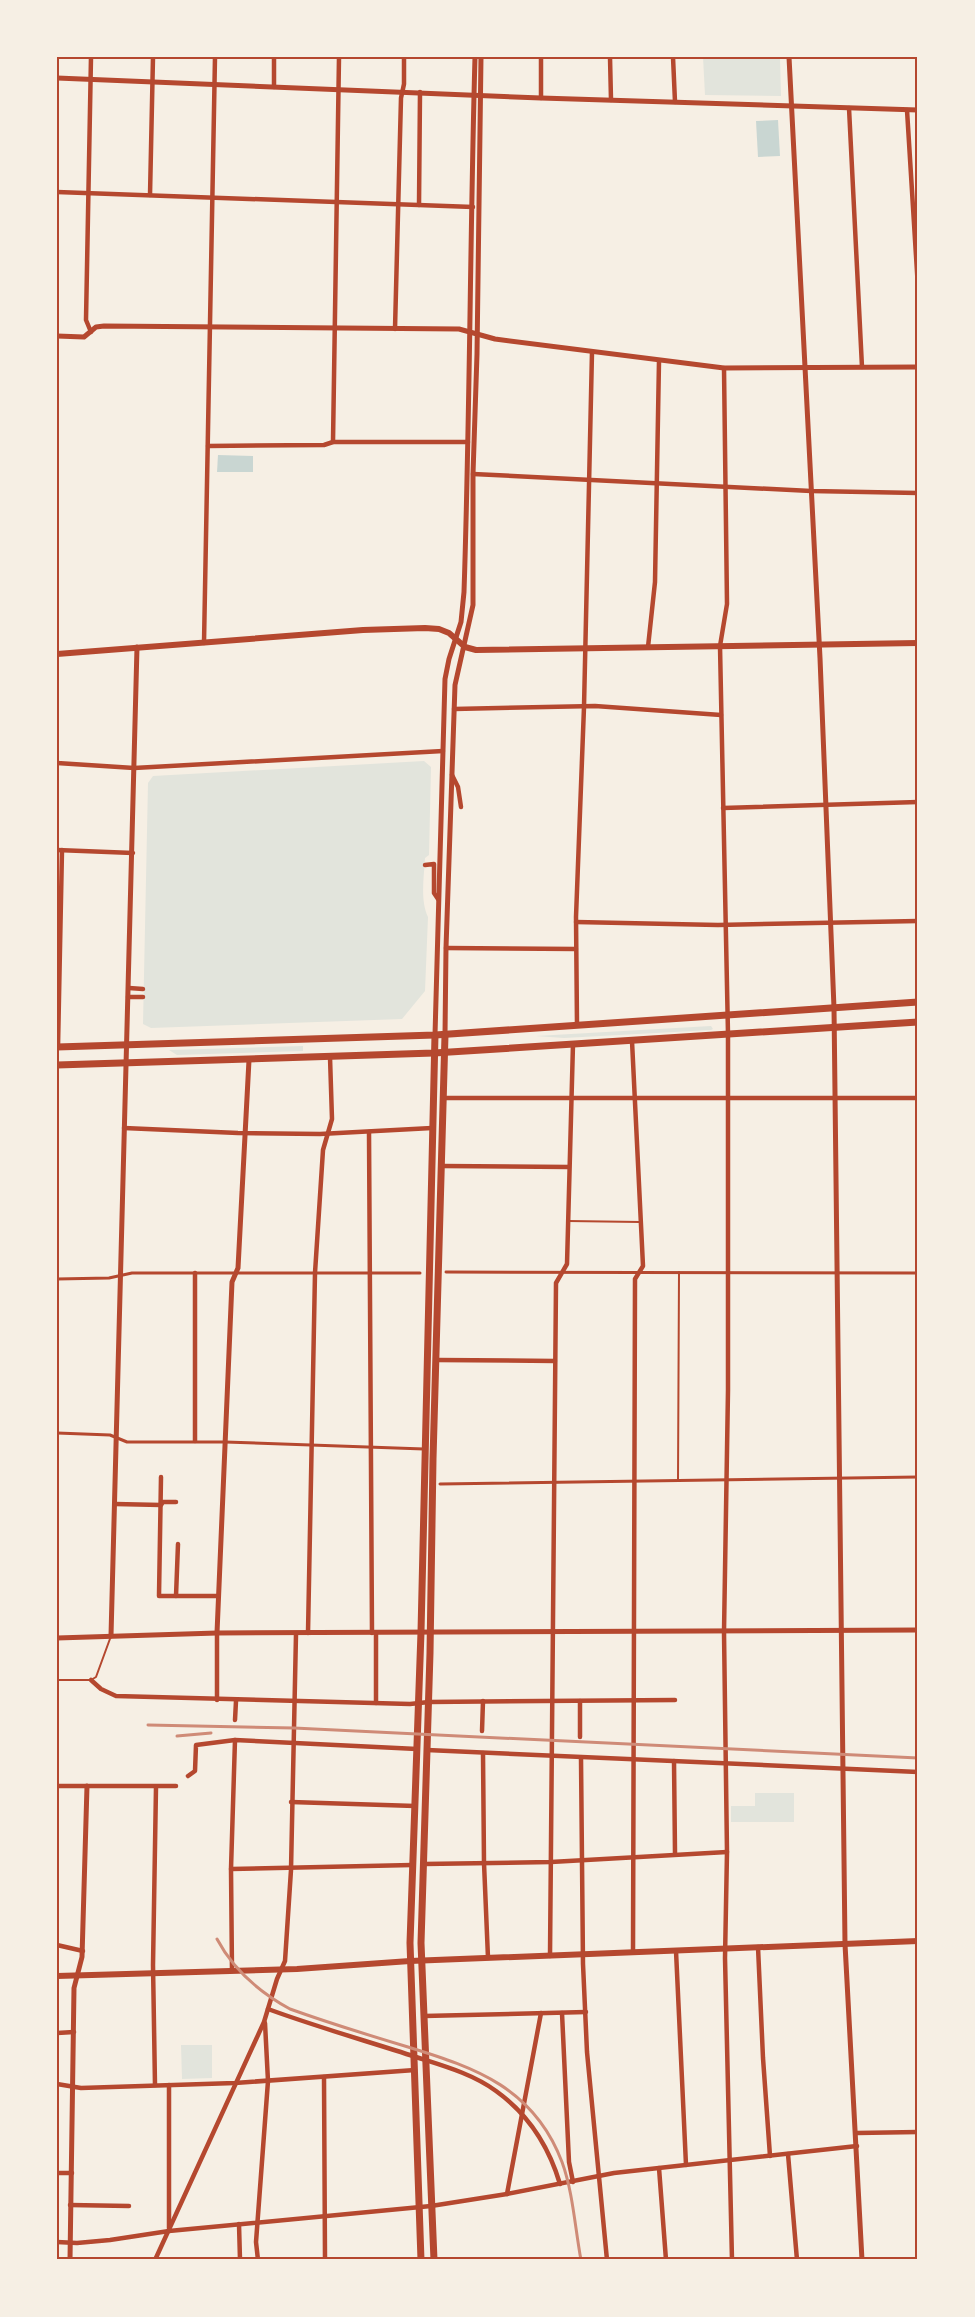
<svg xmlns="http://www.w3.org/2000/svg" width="975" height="2317" viewBox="0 0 975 2317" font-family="'PT Sans',sans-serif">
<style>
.green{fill:#e2e4dc}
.water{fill:#c9d6d2}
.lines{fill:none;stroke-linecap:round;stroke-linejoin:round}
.service{stroke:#b5482f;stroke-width:2}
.pedestrian{stroke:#b5482f;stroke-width:3}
.minor{stroke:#b5482f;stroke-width:4.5}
.tertiary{stroke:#b5482f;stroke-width:5}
.secondary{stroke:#b5482f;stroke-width:6}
.trunk{stroke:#b5482f;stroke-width:7}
.rail{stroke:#cf8b77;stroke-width:3}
.neatline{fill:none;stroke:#b5482f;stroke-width:2}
</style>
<rect width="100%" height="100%" fill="#f6efe4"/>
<g class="green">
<path d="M703,57H780L781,96L705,95Z"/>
<path d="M424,761L431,767L429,855L425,858C424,877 420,900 428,917L425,991L402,1019L151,1028L143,1024L148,783L153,776Z"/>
<path d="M711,1026L713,1029L711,1030L564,1038L536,1036Z"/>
<path d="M303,1046V1051L177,1055L169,1050Z"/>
<path d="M755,1793H794V1822H731V1806H755Z"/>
<path d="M181,2045H212V2078L182,2079Z"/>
</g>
<g class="water">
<path d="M778,120L780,156L758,157L756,121Z"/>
<path d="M218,455L253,456V472H217Z"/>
</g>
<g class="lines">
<g class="service">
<path d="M568,1221L640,1222"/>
<path d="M678,1480L679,1272"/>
<path d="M57,1680H91L96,1677L111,1636"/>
</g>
<g class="pedestrian">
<path d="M446,1272L918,1273"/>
<path d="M57,1279L109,1278L132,1273H420"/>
<path d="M57,1433L110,1435L127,1442H225L424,1449"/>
<path d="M440,1484L918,1477"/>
</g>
<g class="minor">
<path d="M91,57L86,320L91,332"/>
<path d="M610,57L611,100"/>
<path d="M673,57L675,102"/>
<path d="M274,87V57"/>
<path d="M541,98V57"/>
<path d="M849,108L862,367"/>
<path d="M907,110L918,288"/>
<path d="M57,192L473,207"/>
<path d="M150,195L153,57"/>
<path d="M419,205L420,92"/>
<path d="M395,329L401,98L404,84V57"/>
<path d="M724,368L727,604L720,646L728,1034V1390L724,1632L727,1852L725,1958L732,2260"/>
<path d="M333,442L339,57"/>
<path d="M208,446L324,445L333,442H468"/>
<path d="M473,474L811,491L918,493"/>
<path d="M204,643L215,57"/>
<path d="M648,647L655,582L659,361"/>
<path d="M454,709L595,706L721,715"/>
<path d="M57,763L134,768L443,751"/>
<path d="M452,775L458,787L461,807"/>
<path d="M723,808L918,802"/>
<path d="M57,850L133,853"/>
<path d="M425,865L434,864V893L438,899"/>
<path d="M576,922L718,925L918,921"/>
<path d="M446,948L576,949"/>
<path d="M129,988L143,989"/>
<path d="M128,997H143"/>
<path d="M577,1025L576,917L584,707L592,352"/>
<path d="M632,1041L643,1266L635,1279L633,1952"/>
<path d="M58,1047L62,850"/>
<path d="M444,1098H918"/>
<path d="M124,1128L238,1133L320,1134L432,1128"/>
<path d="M369,1132L372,1633"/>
<path d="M442,1166L569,1167"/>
<path d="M437,1360L555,1361"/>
<path d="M195,1441V1273"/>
<path d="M161,1477L159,1596H218"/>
<path d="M115,1504L161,1505L163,1502H176"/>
<path d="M176,1596L178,1544"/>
<path d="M217,1633V1700"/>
<path d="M308,1633L315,1273L323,1150L332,1119L330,1057"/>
<path d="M91,1680L101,1689L116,1696L410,1704L429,1702L675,1700"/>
<path d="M376,1703V1633"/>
<path d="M235,1720L236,1701"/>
<path d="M482,1731L483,1701"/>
<path d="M580,1737V1701"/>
<path d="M427,1750L918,1772"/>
<path d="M483,1753L484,1863L488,1958"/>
<path d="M581,1758L583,1964L587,2052L607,2260"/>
<path d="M674,1761L675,1853"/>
<path d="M188,1776L195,1771L196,1745L235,1740L417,1749"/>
<path d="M57,1786H176"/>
<path d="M291,1802L415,1806"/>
<path d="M424,1864L551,1862L727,1852"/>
<path d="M231,1869L412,1865"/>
<path d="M57,1945L83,1951"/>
<path d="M758,1947L763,2058L770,2156"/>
<path d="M676,1951L686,2165"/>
<path d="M550,1956L556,1283L567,1264L573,1044"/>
<path d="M232,1971L231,1869L235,1740"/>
<path d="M268,2009C317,2027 367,2041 416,2057C444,2066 473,2074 496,2091C528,2114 549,2147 560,2184"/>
<path d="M562,2013L569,2162L573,2182"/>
<path d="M424,2016L586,2012"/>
<path d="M57,2033L74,2032"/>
<path d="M324,2077L325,2260"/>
<path d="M57,2084L81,2088L235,2083L415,2070"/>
<path d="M155,2085L153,1965L156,1787"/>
<path d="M857,2133L918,2132"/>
<path d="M788,2154L797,2260"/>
<path d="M659,2168L666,2260"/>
<path d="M57,2173H72"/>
<path d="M507,2194L541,2013"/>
<path d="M70,2205L129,2206"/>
<path d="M239,2224L240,2260"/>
<path d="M169,2228V2085"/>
<path d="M57,2242L77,2243L110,2240L169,2231L431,2206L507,2194L614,2173L857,2146"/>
<path d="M155,2260L264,2022L277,1979L285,1961L291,1870L296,1634"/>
<path d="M258,2260L256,2242L268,2081L265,2023"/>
</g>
<g class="tertiary">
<path d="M789,57L820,658L834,1008L845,1944L862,2260"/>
<path d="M57,78L541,98L918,110"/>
<path d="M57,336L84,337L96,327L104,326L459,329L495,339L724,368L918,367"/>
<path d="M435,1035L445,679L449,659L461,622L464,592C470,413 470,235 475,57"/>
<path d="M445,1035L446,948L455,685L473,605V474L477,354L481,57"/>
<path d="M217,1633L232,1282L238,1268L249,1060"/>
<path d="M111,1636L137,647"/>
<path d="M57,1638L217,1633L918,1630"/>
<path d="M70,2260L74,1988L82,1957L87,1786"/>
</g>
<g class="secondary">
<path d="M57,654L363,630L425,628L439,629L449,633L465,647L476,650L918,643"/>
<path d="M57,1976L297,1969L410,1961L918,1941"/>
</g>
<g class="trunk">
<path d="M57,1047L435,1035L918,1002"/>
<path d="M57,1065L434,1053L918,1022"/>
<path d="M421,2260L410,1943L421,1632L435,1035"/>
<path d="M434,2260L421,1943L430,1653L433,1459L445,1035"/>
</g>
<g class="rail">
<path d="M148,1725L294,1728L918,1758"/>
<path d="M177,1736L211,1733"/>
<path d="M217,1939C234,1971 259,1992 290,2009C329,2023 368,2035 408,2047C476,2068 534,2088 562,2162C573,2192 575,2228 581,2260"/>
</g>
</g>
<rect width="975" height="2317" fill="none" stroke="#f6efe4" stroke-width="117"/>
<rect x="58" y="58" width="858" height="2200" class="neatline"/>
</svg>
